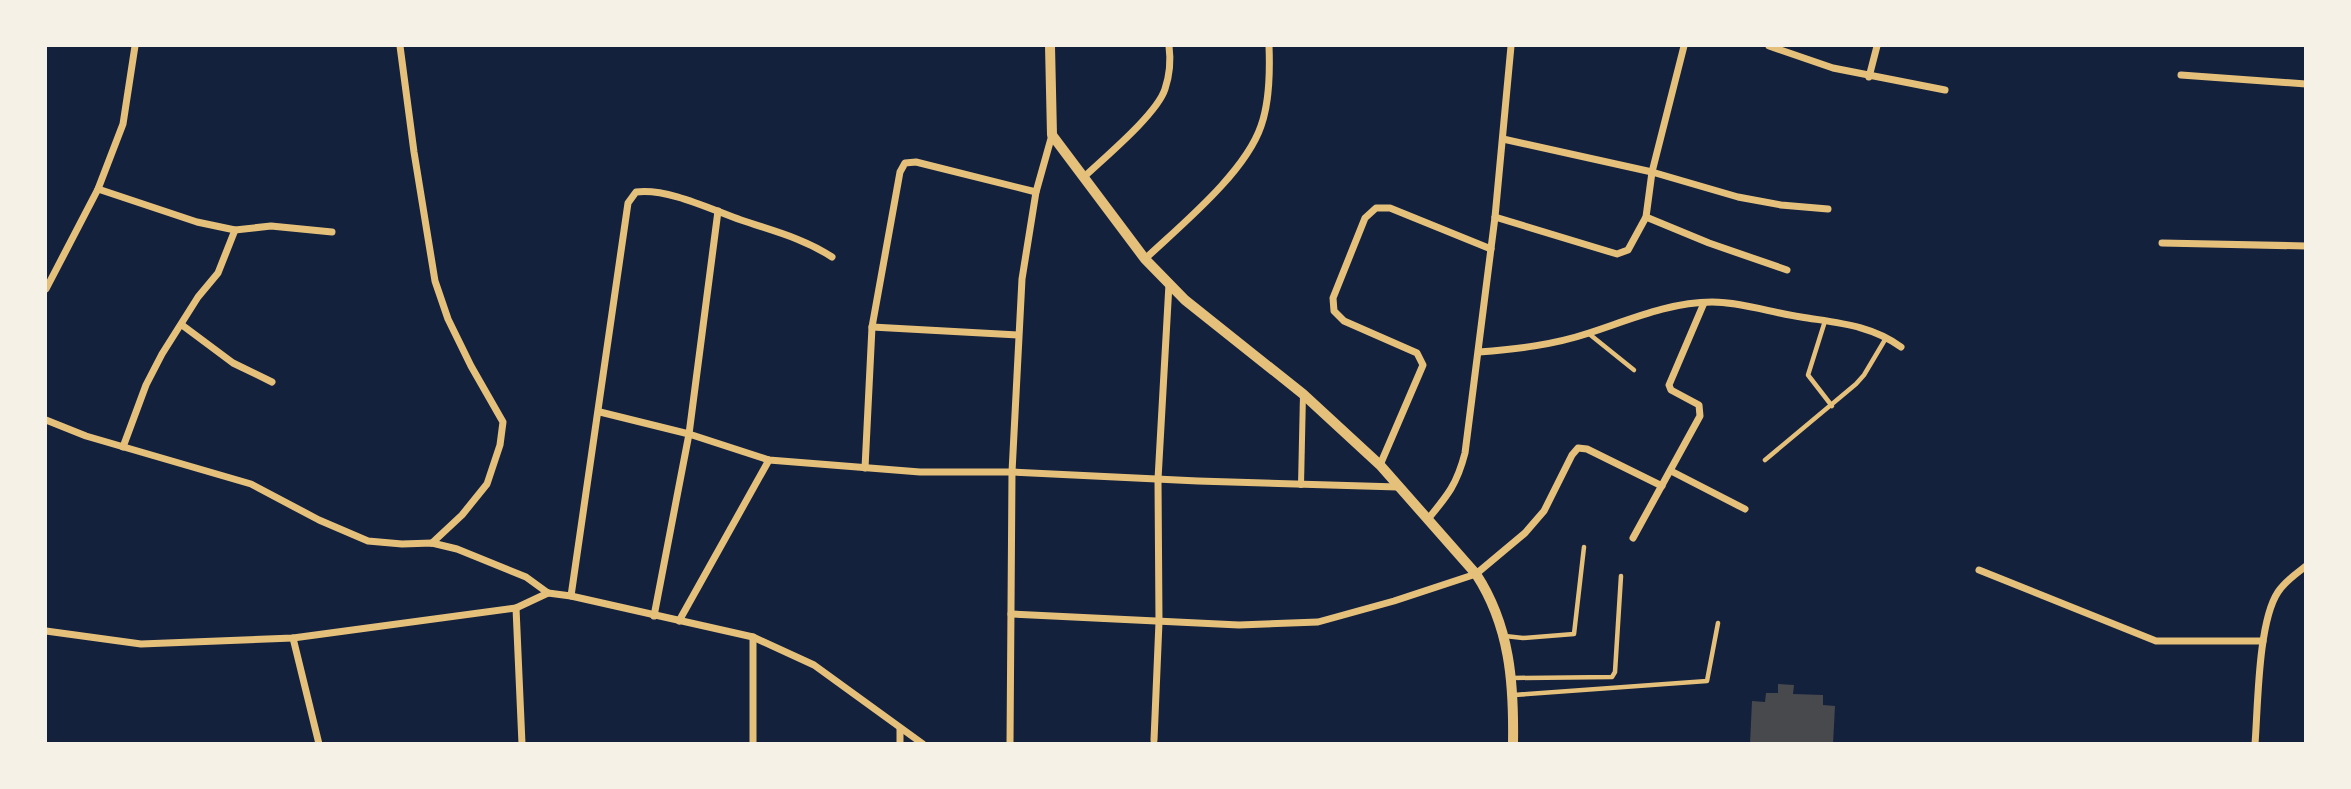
<svg xmlns="http://www.w3.org/2000/svg" width="2351" height="789" viewBox="0 0 2351 789" font-family="Arial,sans-serif">
<style>
.building{fill:#48494c}
.lines{fill:none;stroke-linecap:round;stroke-linejoin:round}
.service{stroke:#e5c07b;stroke-width:4.5}
.pedestrian{stroke:#e5c07b;stroke-width:6}
.minor{stroke:#e5c07b;stroke-width:7}
.tertiary{stroke:#e5c07b;stroke-width:10}
</style>
<rect width="100%" height="100%" fill="#14213d"/>
<path class="building" d="M1778,684L1794,685L1793,694L1823,695V705L1835,706L1833,744H1750L1752,701L1765,702L1766,693H1778Z"/>
<g class="lines">
<g class="service">
<path d="M1825,321L1808,375L1832,406"/>
<path d="M1588,333L1634,370"/>
<path d="M1765,460L1856,384L1864,375L1886,338"/>
<path d="M1505,636L1523,638L1574,634L1584,547"/>
<path d="M1512,678L1612,677L1615,672L1621,576"/>
<path d="M1514,695L1707,681L1718,623"/>
</g>
<path class="pedestrian" d="M1301,485L1303,394"/>
<g class="minor">
<path d="M400,46L414,152L435,281L448,319L471,366L503,422L500,445L487,484L462,515L432,543"/>
<path d="M1769,46L1833,68L1945,90"/>
<path d="M2181,75L2306,84"/>
<path d="M1869,77L1877,46"/>
<path d="M1503,139L1652,172L1738,197L1781,205L1828,209"/>
<path d="M1084,177C1105,157 1157,114 1165,89C1170,74 1171,61 1169,46"/>
<path d="M98,189L197,222L235,230L271,226L332,232"/>
<path d="M1495,217L1617,254L1628,250L1646,217L1652,172L1684,46"/>
<path d="M1646,217L1709,243L1787,270"/>
<path d="M2162,243L2306,246"/>
<path d="M1145,259C1181,225 1245,173 1261,126C1270,101 1270,71 1269,46"/>
<path d="M46,289L98,189L123,124L135,46"/>
<path d="M182,325L233,363L272,382"/>
<path d="M872,327L1018,335"/>
<path d="M1479,352C1517,349 1553,345 1589,333C1629,320 1670,302 1712,302C1742,302 1772,313 1801,317C1838,323 1871,325 1901,347"/>
<path d="M600,412L689,434L769,460L920,472H1012L1198,481L1398,487"/>
<path d="M46,420L86,436L251,484L319,520L368,541L402,544L432,543L457,549L526,577L548,593L571,596L753,637L814,665L923,744"/>
<path d="M123,447L146,385L162,354L198,297L218,273L235,230"/>
<path d="M1380,465L1423,365L1417,353L1344,321L1334,311L1333,298L1365,218L1376,208H1390L1491,249"/>
<path d="M865,468L872,327L900,172L905,163L916,162L1036,192"/>
<path d="M1671,471L1745,509"/>
<path d="M1428,519C1448,495 1457,484 1465,453L1495,217L1511,46"/>
<path d="M1633,538L1700,416L1699,405L1671,390L1669,385L1704,303"/>
<path d="M1979,570L2156,641H2263"/>
<path d="M571,596L628,203L636,192C668,188 710,209 741,220C773,231 803,238 832,257"/>
<path d="M516,608L522,744"/>
<path d="M1011,614L1239,625L1318,622L1394,601L1476,574L1525,533L1544,511L1572,455L1578,448L1587,449L1662,486"/>
<path d="M654,616L689,434L718,211"/>
<path d="M679,621L769,460"/>
<path d="M46,631L141,644L293,638L516,608L548,593"/>
<path d="M293,638L319,744"/>
<path d="M1154,740L1159,622L1158,479L1169,284"/>
<path d="M753,744V637"/>
<path d="M900,744V729"/>
<path d="M1010,744L1012,472L1022,279L1036,192L1052,135"/>
<path d="M2255,744C2258,706 2258,622 2278,592C2285,581 2296,574 2306,566"/>
</g>
<path class="tertiary" d="M1050,46L1052,135L1145,259L1185,300L1303,394L1380,465L1476,574C1510,626 1514,683 1513,744"/>
</g>
<rect width="2351" height="789" fill="none" stroke="#f6f1e7" stroke-width="94"/>
</svg>
